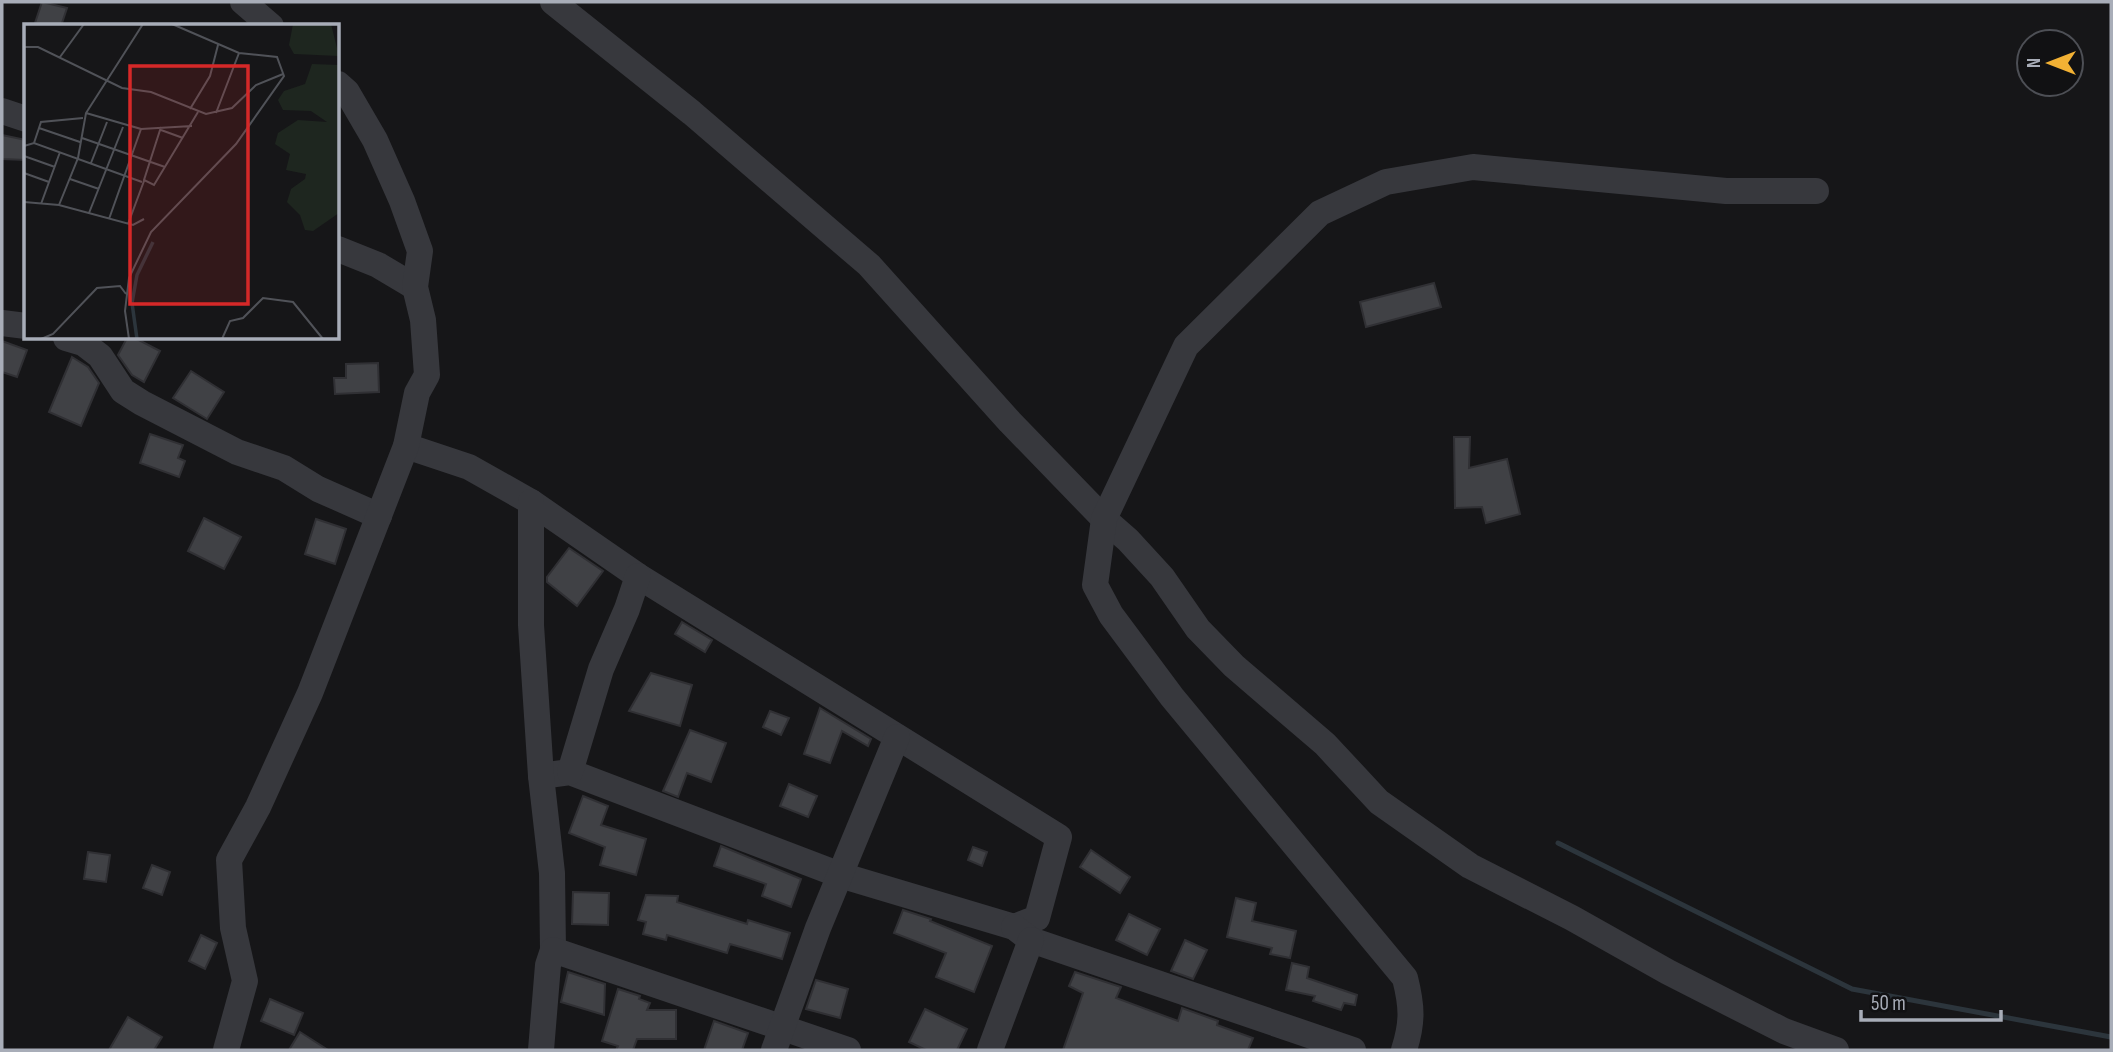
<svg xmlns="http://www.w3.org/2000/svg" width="2113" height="1052" viewBox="0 0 2113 1052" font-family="'Sofia Sans Condensed',sans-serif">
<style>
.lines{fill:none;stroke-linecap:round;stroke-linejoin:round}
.stream{stroke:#2c353c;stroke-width:5}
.building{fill:#404145;stroke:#303034;stroke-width:2}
.minor{stroke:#37383d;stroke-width:26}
.inset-river{fill:none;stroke:#2c353c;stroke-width:3.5}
.inset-road{fill:none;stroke:#505258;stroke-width:2}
.view{fill:#d62828;fill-opacity:0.15;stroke:#d62828;stroke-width:3.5}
.inset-edge{fill:none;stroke:#a8adb8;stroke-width:3.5}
</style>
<rect width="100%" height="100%" fill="#161618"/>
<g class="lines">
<path class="stream" d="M1558,843L1852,989L2111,1037"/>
</g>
<g class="building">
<path d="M42,2L67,8L61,26H46L35,23Z"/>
<path d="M2,135L26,140V160L2,159Z"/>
<path d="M1434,283L1441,307L1366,327L1360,302Z"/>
<path d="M127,338H135L160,351L144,382L132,375L118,355Z"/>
<path d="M2,341L27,350L17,377L2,372Z"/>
<path d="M72,357L88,367L99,383L81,426L49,412Z"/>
<path d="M378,363L379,392L335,394L334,378H346V364Z"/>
<path d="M191,371L224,392L207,419L173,398Z"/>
<path d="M150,434L183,445L178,458L185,461L179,477L140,463Z"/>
<path d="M1454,437H1470L1469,468L1507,459L1520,514L1486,523L1482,507L1455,508Z"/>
<path d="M204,518L241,537L224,569L188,551Z"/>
<path d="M316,519L346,529L335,564L305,554Z"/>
<path d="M569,548L603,571L577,606L547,582V577Z"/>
<path d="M682,622L712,640L705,652L675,634Z"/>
<path d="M651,673L692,685L680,726L629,711Z"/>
<path d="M820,708L871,739L868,746L842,731L830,763L804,754Z"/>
<path d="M770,711L789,718L781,735L763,727Z"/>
<path d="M690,730L726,743L711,782L687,773L678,797L663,791Z"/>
<path d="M789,784L817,796L808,817L780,806Z"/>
<path d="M583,796L608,806L601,825L646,839L636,875L600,865L605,847L569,833Z"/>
<path d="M721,846L801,879L791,907L762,896L766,884L714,866Z"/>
<path d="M973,847L987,852L982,866L968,860Z"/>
<path d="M1091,850L1130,877L1120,893L1080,867Z"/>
<path d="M88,852L110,855L106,882L84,879Z"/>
<path d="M152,865L170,872L162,895L143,888Z"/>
<path d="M573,892L609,893L608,925L572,924Z"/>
<path d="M646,895L678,896L677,902L747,924L748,920L790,933L782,959L730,944L727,953L667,935L666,940L643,934L646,922L638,920Z"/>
<path d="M1236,898L1256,903L1252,921L1296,931L1290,958L1270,954L1272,948L1227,937Z"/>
<path d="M903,910L931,919L930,921L992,946L974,992L936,977L946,953L894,933Z"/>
<path d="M1129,914L1160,929L1147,955L1116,940Z"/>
<path d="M201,935L217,943L205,969L189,961Z"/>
<path d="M1185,940L1207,950L1193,979L1171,971Z"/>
<path d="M1292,963L1309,967L1307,978L1357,995L1355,1005L1344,1003L1341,1010L1313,1001L1315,996L1286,990Z"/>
<path d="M568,972L605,984L604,1015L561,1002Z"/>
<path d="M1075,972L1121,987L1116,998L1178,1021L1182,1008L1218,1021L1217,1025L1253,1038L1248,1050H1063L1083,993L1069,986Z"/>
<path d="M816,980L848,989L840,1018L806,1009Z"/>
<path d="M618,989L640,996L639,999L650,1003L647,1010H676V1039H637L633,1050H616L618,1046L602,1041Z"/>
<path d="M270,999L303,1013L294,1035L261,1021Z"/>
<path d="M925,1009L967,1029L957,1050H926L909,1042Z"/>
<path d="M128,1017L162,1037L154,1050H109Z"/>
<path d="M714,1021L748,1033L742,1050H704Z"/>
<path d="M300,1032L328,1050H289Z"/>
</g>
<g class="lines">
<g class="minor">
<path d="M243,2L271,26"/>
<path d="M553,2L692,113L869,265L1010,422L1104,519L1128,540L1162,577L1198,629L1234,666L1325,744L1379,802L1470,866L1572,918L1668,972L1784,1031L1836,1050"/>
<path d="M2,111L26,119"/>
<path d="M338,249L378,265L415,287"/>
<path d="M2,323L26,326"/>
<path d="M66,338L83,343L100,356L123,391L142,403L237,452L284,468L318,489L379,516"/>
<path d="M406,446L469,467L531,502L638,576L1059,837L1037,918L1014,927L840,875L570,772L541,776"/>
<path d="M531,502V625L541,776L552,873L553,950"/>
<path d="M570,772L601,669L627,609L638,576"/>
<path d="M1014,927L1031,940L1353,1050"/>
<path d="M226,1050L245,981L233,928L229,860L258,807L310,693L406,446L417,393L427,375L423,320L415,287L420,251L402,201L375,140L347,92L338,84"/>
<path d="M541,1050L548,965L553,950L848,1050"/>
<path d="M774,1050L818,928L897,737"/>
<path d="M990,1050L1031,940"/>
<path d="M1404,1050C1413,1022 1412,1006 1405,978L1172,697L1111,615L1095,585L1104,519L1186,346L1320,213L1386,182L1473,167L1726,191H1816"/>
</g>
</g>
<g transform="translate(24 24)">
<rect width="315" height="315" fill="#161618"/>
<path d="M269,0H307L315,32L270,30L265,21ZM288,40L315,41V189L289,207L281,206L276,191L263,178L267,165L281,155L282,150L262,146L266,130L251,120L254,109L274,96L303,98L287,87L259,86L254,76L260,67L281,60Z" fill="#1e261f"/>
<path class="inset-river" d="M113,315L108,279L113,251L129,218"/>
<path class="inset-road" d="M0,23H14L98,64L127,68L182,90L208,84L232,61L259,50M36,33L60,0M166,85L186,52L194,21M62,89L117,105L85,195M192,89L215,29M137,103L120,156L130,161L174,88M15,104L56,118M117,105L168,102M137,106L159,114M58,114L141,143M10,119L17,98L59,94M0,122L10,119L118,158M0,132L31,143M67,139L83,98M0,149L25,158M46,155L75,165M0,178L35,181L109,201L120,195M17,180L36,128M35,181L54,134L62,89L119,0M65,189L99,103M104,200L120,157M17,315L29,310L73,264L96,262L102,270M105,315L101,287L105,254L127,208L212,120L260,52L253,33L215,29L148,0M198,315L206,297L219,294L239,274L269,278L299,315"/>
<path class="view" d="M106,42H224V280H106Z"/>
<rect width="315" height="315" class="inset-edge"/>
</g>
<rect width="2113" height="1052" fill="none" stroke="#a8adb8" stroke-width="7"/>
<g transform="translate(2050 63) rotate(270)"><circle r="33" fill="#111113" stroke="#4d4f55" stroke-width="2"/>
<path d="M0-5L12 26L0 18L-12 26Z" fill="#f2b134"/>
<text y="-10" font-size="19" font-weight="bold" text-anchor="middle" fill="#a8adb8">N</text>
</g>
<path d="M1861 1010v10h140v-10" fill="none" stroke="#a8adb8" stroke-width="3.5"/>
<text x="1871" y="1010" font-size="21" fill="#a8adb8" stroke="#111113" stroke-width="5" paint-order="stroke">50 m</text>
</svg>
